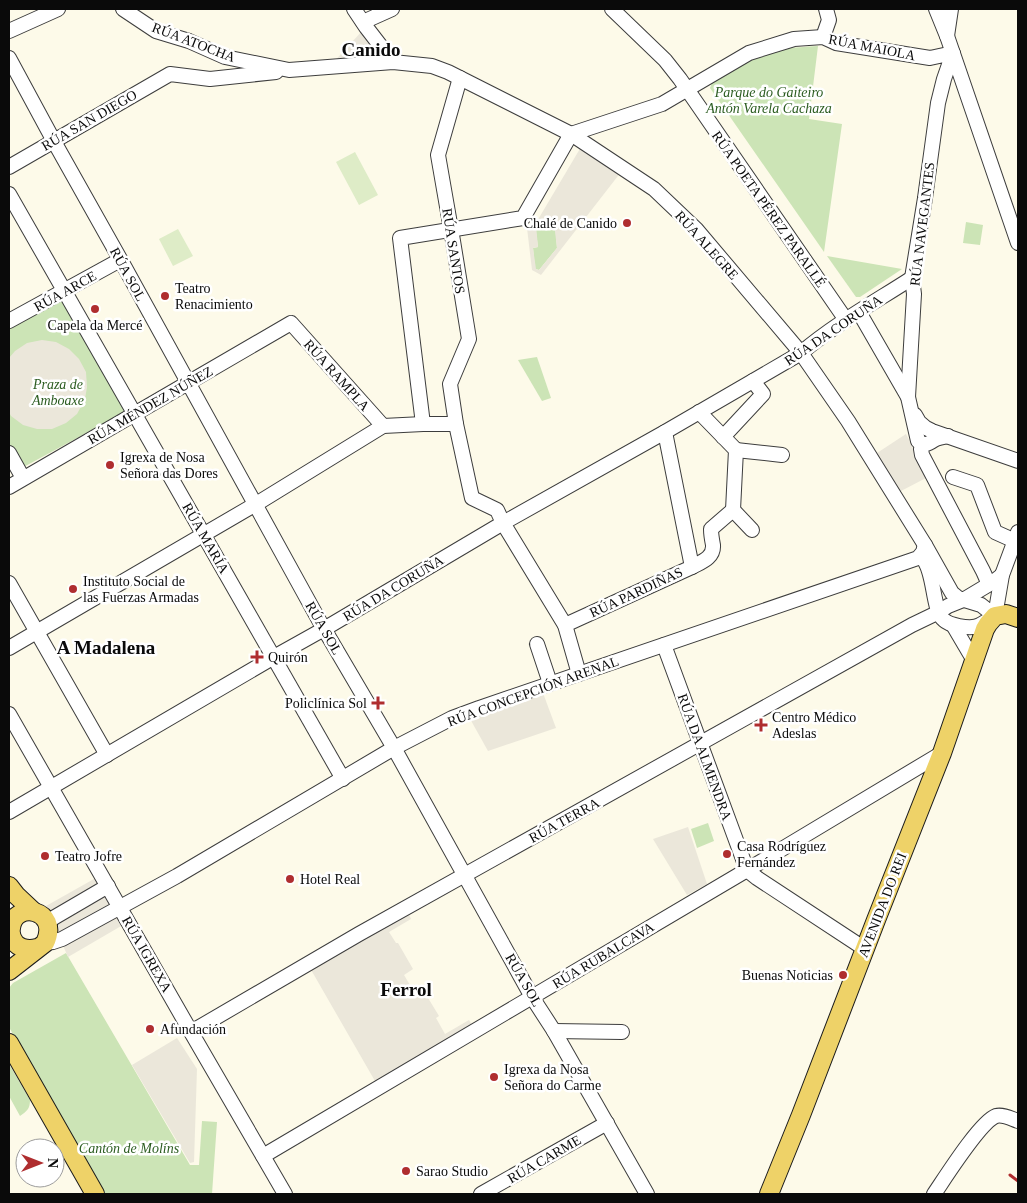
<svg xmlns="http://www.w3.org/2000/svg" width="1027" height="1203" viewBox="0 0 1027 1203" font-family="Georgia,serif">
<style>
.green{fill:#cce4b6}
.pitch{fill:#deecc7}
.plaza{fill:#ebe7da;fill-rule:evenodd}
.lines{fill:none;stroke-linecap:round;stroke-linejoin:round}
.minor-casing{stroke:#3d3d3d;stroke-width:16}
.major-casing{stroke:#1b1b1b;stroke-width:20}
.minor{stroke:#fff;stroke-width:14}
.major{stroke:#eed268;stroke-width:18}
.rail{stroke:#af2d2f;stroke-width:3}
.poi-dot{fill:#af2d2f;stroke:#fff;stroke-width:2}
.labels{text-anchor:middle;stroke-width:5;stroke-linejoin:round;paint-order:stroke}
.street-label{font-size:14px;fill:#0a0a0a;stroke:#fff}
.park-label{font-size:14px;font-style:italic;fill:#2b5c20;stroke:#fff}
.poi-label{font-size:14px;fill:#0a0a0a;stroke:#fff;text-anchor:start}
.district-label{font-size:19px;font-weight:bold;fill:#0a0a0a;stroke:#fff}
</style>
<rect width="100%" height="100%" fill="#fdfae9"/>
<g class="green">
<path d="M818,46L809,119L842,124L824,252L710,88L712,83C734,70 757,54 783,49C794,47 806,47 818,46Z"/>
<path d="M966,222L983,225L980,245L963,243Z"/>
<path d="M555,223L557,248L539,270L535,269L533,248L538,247L535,225Z"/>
<path d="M827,256L902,269L860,297H856Z"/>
<path d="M62,296L125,412L20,469L9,448V326Z"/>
<path d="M537,357L551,398L542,401L518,360Z"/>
<path d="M708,823L714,841L697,848L691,829Z"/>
<path d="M66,953L190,1165H199L202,1121L217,1122L212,1194H104L10,1029L9,1026V988L13,983Z"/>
<path d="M9,1064L30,1100C30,1109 27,1111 20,1116L9,1096Z"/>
</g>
<g class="pitch">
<path d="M355,152L378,195L359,205L336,162Z"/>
<path d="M178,229L193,256L173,266L159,239Z"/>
</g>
<g class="plaza">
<path d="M363,30L386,59L331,65Z"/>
<path d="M581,147L621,172L541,275L532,270L527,228H533ZM554,223L557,248L539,270L536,269L533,248L538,247L536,225Z"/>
<path d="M42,340L56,342L69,349L79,359L86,372L87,387L85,399L77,414L66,423L52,429H37L23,425L11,416L9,412V358L15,351L27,343Z"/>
<path d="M906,434L928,477L899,492L877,453Z"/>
<path d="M543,693L556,728L488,751L469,717Z"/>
<path d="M688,827L707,884L687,895L653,839Z"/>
<path d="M101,875L128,922L68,957L46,906Z"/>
<path d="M408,912L411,919L389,932L396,943H398L413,969L404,975L417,997L425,993L439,1016L436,1018L445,1034L469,1020L472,1025L375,1081L310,968Z"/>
<path d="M177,1038L197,1069L194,1162L190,1163L132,1065Z"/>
</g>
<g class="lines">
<defs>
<g id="minor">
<path d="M123,9L156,31L189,41L225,57L289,70L393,62L432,66L448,72L571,134L654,189L696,229L801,353L848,421L925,545L952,593L958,598L981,605L995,616"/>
<path d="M354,9L366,27L393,62"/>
<path d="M612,9L665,60L680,79L846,320"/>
<path d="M936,9L947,36L1018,243"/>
<path d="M363,22L392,9"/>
<path d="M9,31L58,9"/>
<path d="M947,36L951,9"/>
<path d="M823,37L829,20L826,9"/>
<path d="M9,58L56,145L124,266L320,622L394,748L532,997L554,1031L647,1194"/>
<path d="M9,167L170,74L210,79L276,72"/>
<path d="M9,194L343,779"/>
<path d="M859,312L908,397L918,441C925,446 928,444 934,440C938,438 943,437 948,436"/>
<path d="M9,321L120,260"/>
<path d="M699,412L736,450L733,510"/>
<path d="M915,415L919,422L926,428L932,431L1018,461"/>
<path d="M423,424L400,238L523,218L571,134L662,104L749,53L794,39L823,37L836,43L930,58L953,53L944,79L938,103L925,198L912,278L914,294L908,397"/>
<path d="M456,424L450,384L469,339L453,241L438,155L460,78"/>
<path d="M723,437L763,394L753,381"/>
<path d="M923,444L921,449L922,455L983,571L987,580V585"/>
<path d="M736,450L782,455"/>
<path d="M9,453L23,478"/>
<path d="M953,477L977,485L995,532L1015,541"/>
<path d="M9,487L291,323L383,426"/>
<path d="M733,510L752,530"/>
<path d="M919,558L923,559C935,572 932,611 944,620C948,624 954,625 959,626C974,629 978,627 991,618"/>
<path d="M692,567C701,562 714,558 713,545C712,540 711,535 711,529L733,510"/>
<path d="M9,583L107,755"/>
<path d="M995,616L1002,575L1018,532"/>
<path d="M565,625L692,567L665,432"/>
<path d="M953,625L973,659"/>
<path d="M537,644L550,683"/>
<path d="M664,645L747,870L757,878L865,949"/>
<path d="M9,648L261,501L383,426L423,424H456L472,498L497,510L503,523L565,625L579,674"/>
<path d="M9,714L191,1032L285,1194"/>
<path d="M9,812L274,657L324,629L503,523L665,432L801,353C835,324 875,302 912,278"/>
<path d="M46,919H52L55,917L108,886"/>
<path d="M45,943L53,942L62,939L177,876L394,748L452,718L479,708L918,558L923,552L925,545"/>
<path d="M554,1031L622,1032"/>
<path d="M191,1032L359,934L912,625L939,612L948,606L963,600L993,582L1002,575"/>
<path d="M263,1156L747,870L942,753"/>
<path d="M481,1194L607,1123"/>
<path d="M934,1194C945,1178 980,1122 996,1116C1003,1114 1012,1119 1018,1121"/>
</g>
<g id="major">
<path d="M9,886L16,895L33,911"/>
<path d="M9,971L45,943C61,909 14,900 11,928C10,933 12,939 15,943C21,949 29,950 37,948"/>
<path d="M9,1043L95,1194"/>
<path d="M769,1194L801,1115L876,920L942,753L985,629L988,624L995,616L1006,614L1018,618"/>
</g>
</defs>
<use href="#minor" class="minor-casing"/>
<use href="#major" class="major-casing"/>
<use href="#minor" class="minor"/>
<use href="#major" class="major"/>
<path class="rail" d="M1010,1175L1018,1181"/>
</g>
<g class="poi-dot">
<circle cx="627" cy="223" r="5"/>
<circle cx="165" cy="296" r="5"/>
<circle cx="95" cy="309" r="5"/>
<circle cx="110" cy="465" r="5"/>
<circle cx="73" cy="589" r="5"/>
<path d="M254.5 649.5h5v5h5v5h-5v5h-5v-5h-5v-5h5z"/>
<path d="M375.5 695.5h5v5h5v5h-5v5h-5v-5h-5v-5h5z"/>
<path d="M758.5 717.5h5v5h5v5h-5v5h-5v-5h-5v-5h5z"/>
<circle cx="727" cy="854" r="5"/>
<circle cx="45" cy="856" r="5"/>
<circle cx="290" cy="879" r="5"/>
<circle cx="843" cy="975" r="5"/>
<circle cx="150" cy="1029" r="5"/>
<circle cx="494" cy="1077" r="5"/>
<circle cx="406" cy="1171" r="5"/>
</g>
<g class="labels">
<g class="street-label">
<text transform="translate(194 42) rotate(21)" y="5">RÚA ATOCHA</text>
<text transform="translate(872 47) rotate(11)" y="5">RÚA MAIOLA</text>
<text transform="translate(89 120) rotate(-30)" y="5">RÚA SAN DIEGO</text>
<text transform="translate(769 209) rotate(55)" y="5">RÚA POETA PÉREZ PARALLÉ</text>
<text transform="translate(922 224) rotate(-83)" y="5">RÚA NAVEGANTES</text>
<text transform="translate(707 245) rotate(48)" y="5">RÚA ALEGRE</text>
<text transform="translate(454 251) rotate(81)" y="5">RÚA SANTOS</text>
<text transform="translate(128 274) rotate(61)" y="5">RÚA SOL</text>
<text transform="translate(65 291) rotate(-29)" y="5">RÚA ARCE</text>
<text transform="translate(833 330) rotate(-34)" y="5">RÚA DA CORUÑA</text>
<text transform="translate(337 375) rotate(48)" y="5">RÚA RAMPLA</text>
<text transform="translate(150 405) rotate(-30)" y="5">RÚA MÉNDEZ NÚÑEZ</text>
<text transform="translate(206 538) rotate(60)" y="5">RÚA MARÍA</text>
<text transform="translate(393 588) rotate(-31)" y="5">RÚA DA CORUÑA</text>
<text transform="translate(636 592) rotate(-25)" y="5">RÚA PARDIÑAS</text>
<text transform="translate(324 628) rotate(60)" y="5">RÚA SOL</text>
<text transform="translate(533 691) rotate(-20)" y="5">RÚA CONCEPCIÓN ARENAL</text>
<text transform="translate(705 757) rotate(70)" y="5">RÚA DA ALMENDRA</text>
<text transform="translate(564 820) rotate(-29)" y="5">RÚA TERRA</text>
<text transform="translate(882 905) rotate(-69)" y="5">AVENIDA DO REI</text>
<text transform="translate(147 954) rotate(60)" y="5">RÚA IGREXA</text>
<text transform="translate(603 955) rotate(-31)" y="5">RÚA RUBALCAVA</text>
<text transform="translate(524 980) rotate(60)" y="5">RÚA SOL</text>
<text transform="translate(544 1159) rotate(-30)" y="5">RÚA CARME</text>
</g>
<g class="park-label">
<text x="769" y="97">Parque do Gaiteiro<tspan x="769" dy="16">Antón Varela Cachaza</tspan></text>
<text x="58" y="389">Praza de<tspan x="58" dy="16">Amboaxe</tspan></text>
<text x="129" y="1153">Cantón de Molíns</text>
</g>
<g class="poi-label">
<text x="617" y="228" text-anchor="end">Chalé de Canido</text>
<text x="175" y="293">Teatro<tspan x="175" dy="16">Renacimiento</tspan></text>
<text x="95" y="330" text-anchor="middle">Capela da Mercé</text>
<text x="120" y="462">Igrexa de Nosa<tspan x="120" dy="16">Señora das Dores</tspan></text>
<text x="83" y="586">Instituto Social de<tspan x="83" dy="16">las Fuerzas Armadas</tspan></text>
<text x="268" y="662">Quirón</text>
<text x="367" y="708" text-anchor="end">Policlínica Sol</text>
<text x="772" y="722">Centro Médico<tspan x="772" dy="16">Adeslas</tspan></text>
<text x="737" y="851">Casa Rodríguez<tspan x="737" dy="16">Fernández</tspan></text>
<text x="55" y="861">Teatro Jofre</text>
<text x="300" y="884">Hotel Real</text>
<text x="833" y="980" text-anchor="end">Buenas Noticias</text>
<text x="160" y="1034">Afundación</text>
<text x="504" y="1074">Igrexa da Nosa<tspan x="504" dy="16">Señora do Carme</tspan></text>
<text x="416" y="1176">Sarao Studio</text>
</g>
<g class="district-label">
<text x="371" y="56">Canido</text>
<text x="106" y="654">A Madalena</text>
<text x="406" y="996">Ferrol</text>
</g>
</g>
<rect width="1027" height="1203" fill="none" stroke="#0a0a0a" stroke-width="20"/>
<g transform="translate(40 1163) rotate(90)"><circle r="24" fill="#ffffff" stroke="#9d9d9d"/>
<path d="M0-4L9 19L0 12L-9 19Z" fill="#af2d2f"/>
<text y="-8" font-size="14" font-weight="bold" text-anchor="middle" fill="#0a0a0a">N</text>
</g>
</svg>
